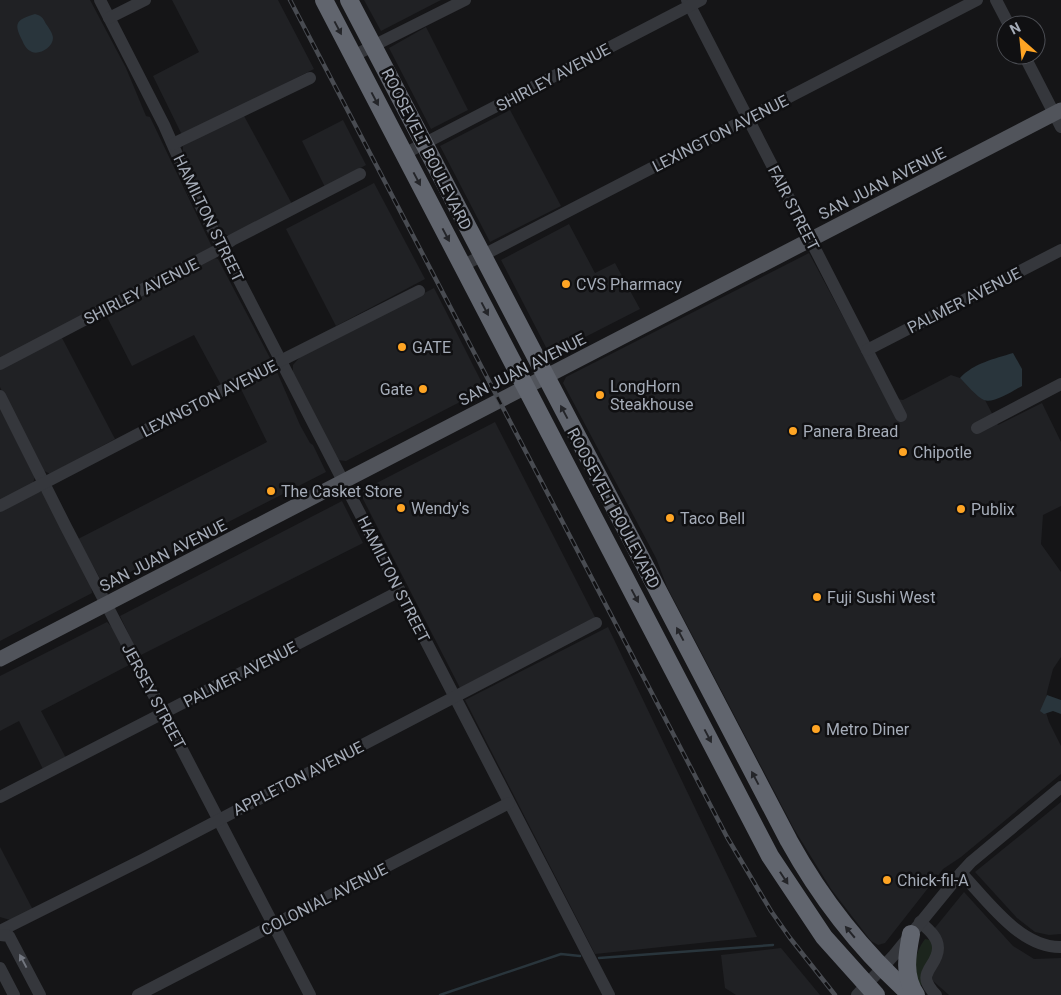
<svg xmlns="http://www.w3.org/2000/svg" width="1061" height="995" viewBox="0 0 1061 995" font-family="Roboto,sans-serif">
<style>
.built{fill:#202124}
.green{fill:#1c251d}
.water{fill:#29353c}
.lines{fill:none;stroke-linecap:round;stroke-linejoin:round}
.stream{stroke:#29353c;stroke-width:2.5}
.minor{stroke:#35373c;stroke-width:12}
.major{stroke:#51545b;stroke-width:15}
.highway{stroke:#61656e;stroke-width:18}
.rail-casing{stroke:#484b51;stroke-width:4.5}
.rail{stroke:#101012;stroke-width:2.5;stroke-dasharray:8;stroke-linecap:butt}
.oneway{fill:#242529}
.oneway2{fill:#737780}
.poi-dot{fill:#ffa524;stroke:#101012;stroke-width:2}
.labels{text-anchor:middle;stroke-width:5;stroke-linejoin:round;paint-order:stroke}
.street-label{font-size:16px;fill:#a5acb8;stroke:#101012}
.poi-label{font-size:16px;fill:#a5acb8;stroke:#101012;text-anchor:start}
</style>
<rect width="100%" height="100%" fill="#151517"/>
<g class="built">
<path d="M0,0H90L126,68L146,116L150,117L212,247L0,359Z"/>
<path d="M172,0H278L314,69L182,135L153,76L199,52Z"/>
<path d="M364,0H441L381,31Z"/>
<path d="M426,27L468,110L431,129L389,48Z"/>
<path d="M510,110L561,206L490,242L440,146Z"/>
<path d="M243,114L292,204L230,236L221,233L183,154V146Z"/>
<path d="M343,120L366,165L325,187L302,141Z"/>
<path d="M374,183L425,279L336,326L286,229Z"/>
<path d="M569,224L595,273L615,263L640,309L550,355L501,260Z"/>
<path d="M809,253L886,397L903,400L951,375L960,378L985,400L998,425L1042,403L1061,442V506L1043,515L1041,544L1061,572V657L1053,669L1047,692L1045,709L1049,722L1061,746V774L961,857L943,869L885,943L878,945L871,941L831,889L794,829L667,587L656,558L563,383L566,377Z"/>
<path d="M215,258L218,259L270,358L268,361L221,385L194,335L132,366L106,315Z"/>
<path d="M434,288L485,389L346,461L337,460L293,374V365L300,357Z"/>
<path d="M62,338L115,439L50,474L39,468L0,387V369Z"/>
<path d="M272,371L277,372L300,425L310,443L313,445L326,472L107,584L102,582L78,539L267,442L240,387Z"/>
<path d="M0,409L35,477L33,483L0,501Z"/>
<path d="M495,422L595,617L460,688L363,499V490Z"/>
<path d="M38,492H43L91,583L92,593L0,641V512Z"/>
<path d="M342,501L363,543L139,656L120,616Z"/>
<path d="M107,622L113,628L131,664L41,711L66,758L43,769L19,721L0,731V676Z"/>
<path d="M608,627L757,937L595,954L465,700Z"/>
<path d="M1061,802V934L1049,935L1035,932L1017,918L975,872Z"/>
<path d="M0,847L33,910L10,920L0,917Z"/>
<path d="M964,892L1013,946L1034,959L1061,958V995H949L933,981L932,971L934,929Z"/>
<path d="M781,948L820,995H736L725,988L721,955Z"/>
</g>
<path class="green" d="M925,939L930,940L934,951L922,973V985H919C912,968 914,954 925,939Z"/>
<g class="water">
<path d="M35,14C42,16 43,18 46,24C49,28 53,34 53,38C53,47 40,55 32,52C27,50 24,45 22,40C13,22 17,20 35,14Z"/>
<path d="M1013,353L1022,369V386C1014,390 993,404 984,400C977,397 966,384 960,378C974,363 994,359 1013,353Z"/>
<path d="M1047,695L1061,700V714L1053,711L1044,714L1040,711Z"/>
</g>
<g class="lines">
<g class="stream">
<path d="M599,958L773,945"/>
<path d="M440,995L561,954L580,956"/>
</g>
<g class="minor">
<path d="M100,0L164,125L194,193L609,995"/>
<path d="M687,0L901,416"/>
<path d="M996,0L1009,25"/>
<path d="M109,18L145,0"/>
<path d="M1024,55L1061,127"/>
<path d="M353,56L465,0"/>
<path d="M173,144L310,78"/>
<path d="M404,154L701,0"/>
<path d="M462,266L977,0"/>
<path d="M867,350L1061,250"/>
<path d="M0,364L216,251L232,240L360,174"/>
<path d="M0,396L66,527L310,995"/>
<path d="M977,428L1061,384"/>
<path d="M0,506L215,394L419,291"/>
<path d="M0,797L400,591"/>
<path d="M961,873C987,900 1020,948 1061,947"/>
<path d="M920,922C928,929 938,937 938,948C938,968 913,972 936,995"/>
<path d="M0,931L144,859L596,623"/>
<path d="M0,935L9,936L40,995"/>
<path d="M0,968L14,995"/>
<path d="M138,995L509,803"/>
<path d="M857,995L894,955L961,873L971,862L1061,787"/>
</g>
<path class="major" d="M0,659L1061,110"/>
<g class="highway">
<path d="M324,0L770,856L824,937L876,995"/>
<path d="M349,0L789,841C821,899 862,951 911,995"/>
<path d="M911,934C907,955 903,976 916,995"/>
</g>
<defs>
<path id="rail" d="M290,0L727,837L771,911L790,938L835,995"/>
</defs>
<use href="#rail" class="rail-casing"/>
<use href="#rail" class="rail"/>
</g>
<defs><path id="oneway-solid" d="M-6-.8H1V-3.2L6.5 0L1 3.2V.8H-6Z" transform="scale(1.25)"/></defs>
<g class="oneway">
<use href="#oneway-solid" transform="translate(338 28) rotate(62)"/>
<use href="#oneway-solid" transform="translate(375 99) rotate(62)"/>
<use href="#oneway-solid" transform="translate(417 179) rotate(62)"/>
<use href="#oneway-solid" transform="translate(446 235) rotate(62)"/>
<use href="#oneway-solid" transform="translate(485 309) rotate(62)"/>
<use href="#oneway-solid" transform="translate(564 412) rotate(-118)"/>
<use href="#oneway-solid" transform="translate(635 596) rotate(62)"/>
<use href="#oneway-solid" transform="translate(680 634) rotate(-118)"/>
<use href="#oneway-solid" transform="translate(708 736) rotate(62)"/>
<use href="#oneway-solid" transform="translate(755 778) rotate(-118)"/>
<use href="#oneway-solid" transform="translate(784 878) rotate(57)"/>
<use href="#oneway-solid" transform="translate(850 932) rotate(-130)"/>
</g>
<use class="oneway2" href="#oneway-solid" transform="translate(23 961) rotate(-118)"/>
<g class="poi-dot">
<circle cx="566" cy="284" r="5"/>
<circle cx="402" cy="347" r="5"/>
<circle cx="423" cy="389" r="5"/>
<circle cx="600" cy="395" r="5"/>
<circle cx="793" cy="431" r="5"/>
<circle cx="903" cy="452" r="5"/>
<circle cx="271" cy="491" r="5"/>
<circle cx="401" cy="508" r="5"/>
<circle cx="961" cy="509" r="5"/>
<circle cx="670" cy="518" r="5"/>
<circle cx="817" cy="597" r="5"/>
<circle cx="816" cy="729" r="5"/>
<circle cx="887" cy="880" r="5"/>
</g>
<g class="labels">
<g class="street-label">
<text transform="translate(553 77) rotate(-28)" y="6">SHIRLEY AVENUE</text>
<text transform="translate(720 133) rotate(-27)" y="6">LEXINGTON AVENUE</text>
<text transform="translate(427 149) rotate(63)" y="6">ROOSEVELT BOULEVARD</text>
<text transform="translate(882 183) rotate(-27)" y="6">SAN JUAN AVENUE</text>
<text transform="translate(794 208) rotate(63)" y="6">FAIR STREET</text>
<text transform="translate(209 218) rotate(64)" y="6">HAMILTON STREET</text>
<text transform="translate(141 291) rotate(-27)" y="6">SHIRLEY AVENUE</text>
<text transform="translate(964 300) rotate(-27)" y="6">PALMER AVENUE</text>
<text transform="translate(522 369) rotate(-27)" y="6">SAN JUAN AVENUE</text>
<text transform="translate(209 398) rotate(-27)" y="6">LEXINGTON AVENUE</text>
<text transform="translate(614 508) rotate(62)" y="6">ROOSEVELT BOULEVARD</text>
<text transform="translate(163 555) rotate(-27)" y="6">SAN JUAN AVENUE</text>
<text transform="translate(394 579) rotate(63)" y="6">HAMILTON STREET</text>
<text transform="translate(240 674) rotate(-27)" y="6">PALMER AVENUE</text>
<text transform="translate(154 696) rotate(62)" y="6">JERSEY STREET</text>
<text transform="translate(298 778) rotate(-27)" y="6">APPLETON AVENUE</text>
<text transform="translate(324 899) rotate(-27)" y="6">COLONIAL AVENUE</text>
</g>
<g class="poi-label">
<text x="576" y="290">CVS Pharmacy</text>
<text x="412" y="353">GATE</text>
<text x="610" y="392">LongHorn<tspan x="610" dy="18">Steakhouse</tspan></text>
<text x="413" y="395" text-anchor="end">Gate</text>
<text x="803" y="437">Panera Bread</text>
<text x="913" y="458">Chipotle</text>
<text x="281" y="497">The Casket Store</text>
<text x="411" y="514">Wendy's</text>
<text x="971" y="515">Publix</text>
<text x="680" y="524">Taco Bell</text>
<text x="827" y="603">Fuji Sushi West</text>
<text x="826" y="735">Metro Diner</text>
<text x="897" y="886">Chick-fil-A</text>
</g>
</g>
<g transform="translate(1021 40) rotate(333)"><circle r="24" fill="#101012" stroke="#4c4e54"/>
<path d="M0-4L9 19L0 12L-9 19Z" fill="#ffa524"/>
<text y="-8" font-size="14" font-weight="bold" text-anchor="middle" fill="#a5acb8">N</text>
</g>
</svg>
